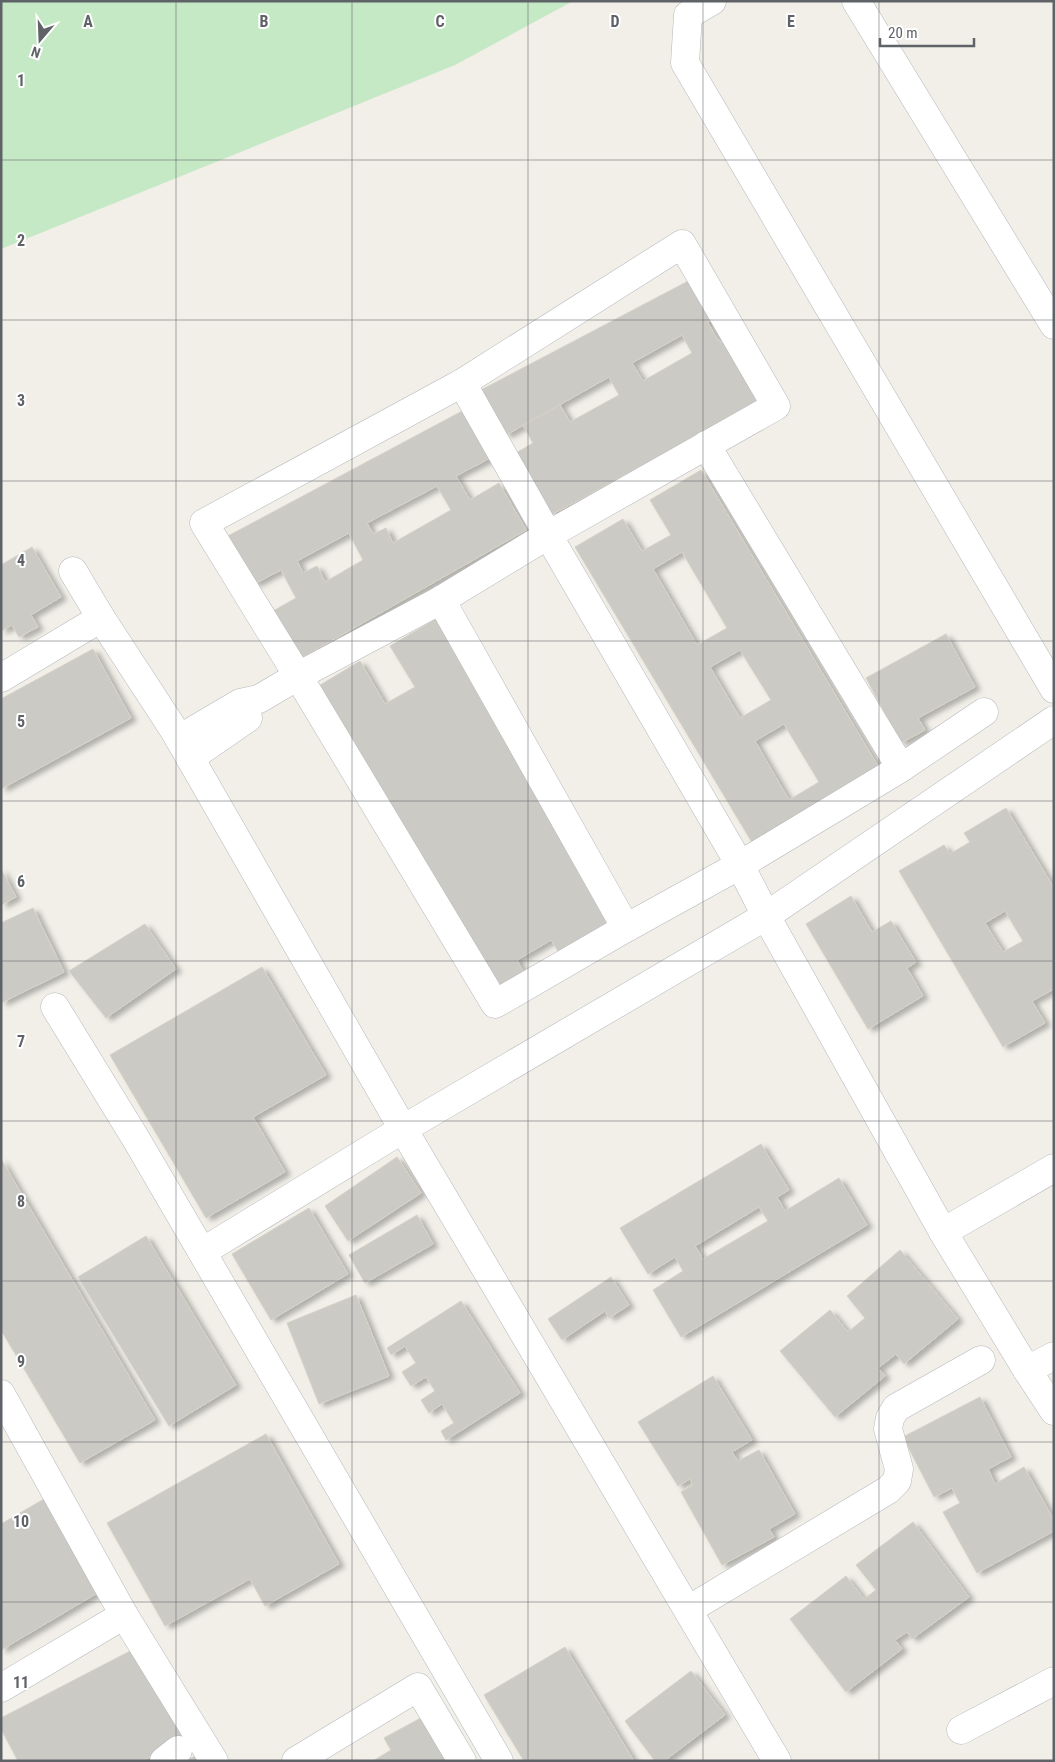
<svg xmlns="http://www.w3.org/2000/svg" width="1055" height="1762" viewBox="0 0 1055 1762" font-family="'Roboto Condensed',sans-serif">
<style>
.green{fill:#c5e8c5}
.building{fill:#cccac5;stroke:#d6d1c6;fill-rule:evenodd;filter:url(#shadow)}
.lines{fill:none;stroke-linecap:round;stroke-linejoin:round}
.minor-casing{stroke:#b5b8bc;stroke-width:29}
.minor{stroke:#fff;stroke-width:28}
.grid{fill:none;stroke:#5f6368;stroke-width:1;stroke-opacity:0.55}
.grid-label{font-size:16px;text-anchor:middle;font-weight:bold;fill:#5f6368;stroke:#fff;stroke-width:4;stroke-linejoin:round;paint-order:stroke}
</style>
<defs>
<filter id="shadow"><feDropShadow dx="5.5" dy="3" stdDeviation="2.5" flood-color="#0004"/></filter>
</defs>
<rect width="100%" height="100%" fill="#f1efe8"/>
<path class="green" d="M1,1H573L455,65L1,249Z"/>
<g class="building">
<path d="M694,278L720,319L707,321L717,339L731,349L760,401L551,515L516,453L533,443L523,425L560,405L570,422L619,395L609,377L506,435L481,390ZM682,335L692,353L643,381L632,363Z"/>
<path d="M466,409L492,457L456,476L470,500L499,483L526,530L301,658L273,611L296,598L281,570L254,584L228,536ZM437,486L451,510L393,543L386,528L373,534L367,523ZM349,533L363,560L325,582L317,566L303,573L297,561Z"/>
<path d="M701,470L881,771L756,849L575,547L623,519L642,551L671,535L650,500ZM682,552L727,628L697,645L653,569ZM740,650L771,700L740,718L710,667ZM784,724L819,782L789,800L755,741Z"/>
<path d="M32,547L61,597L31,615L38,627L19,637L12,625L1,631V565Z"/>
<path d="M436,619L616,921L560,954L551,940L517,960L525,975L498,991L317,687L360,661L385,704L415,687L390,646Z"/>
<path d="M946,634L975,687L918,718L925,730L901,743L866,678Z"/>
<path d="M93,649L131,718L1,789V699Z"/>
<path d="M1006,808L1054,888V989L1032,1001L1045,1023L1003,1047L899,871L944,845L950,854L970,842L964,833ZM1005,911L1023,941L1003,952L985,923Z"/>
<path d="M1,869L16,897L1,905Z"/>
<path d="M851,896L872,932L891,921L916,962L907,968L923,996L868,1029L806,924Z"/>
<path d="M33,908L64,972L1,1003V923Z"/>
<path d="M145,924L176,969L106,1018L69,971Z"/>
<path d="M262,967L326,1075L253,1117L285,1172L206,1218L110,1055Z"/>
<path d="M761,1144L789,1190L777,1197L785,1211L839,1178L867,1225L681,1337L653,1290L683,1271L675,1257L648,1274L620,1228ZM759,1207L768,1221L703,1259L695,1246Z"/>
<path d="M397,1157L421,1193L348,1241L325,1206Z"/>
<path d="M1,1159L155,1420L80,1463L1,1330Z"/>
<path d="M309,1208L348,1274L271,1320L232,1254Z"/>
<path d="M417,1215L433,1244L365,1283L349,1255Z"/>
<path d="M146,1236L236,1385L169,1426L78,1277Z"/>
<path d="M900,1250L958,1319L904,1364L896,1354L878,1368L885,1376L835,1417L780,1351L830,1310L848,1332L865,1318L847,1296Z"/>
<path d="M611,1277L629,1305L609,1318L605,1311L562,1340L548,1319Z"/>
<path d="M356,1295L389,1376L319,1404L287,1323Z"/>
<path d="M461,1301L520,1393L446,1440L441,1431L454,1423L442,1404L429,1413L421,1400L435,1391L426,1377L411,1386L402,1372L416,1363L405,1346L391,1355L387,1348Z"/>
<path d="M713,1376L752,1440L732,1452L738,1461L759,1450L795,1514L769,1529L774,1537L722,1565L681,1492L693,1485L690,1479L678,1486L638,1422Z"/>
<path d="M980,1397L1011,1457L988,1469L995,1484L1024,1467L1054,1520V1531L977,1573L943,1512L960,1503L952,1488L934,1497L903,1437Z"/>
<path d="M266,1434L339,1564L265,1606L250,1579L165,1626L107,1523Z"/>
<path d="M44,1499L99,1592L1,1650V1524Z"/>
<path d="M913,1522L969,1597L912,1639L907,1632L895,1640L902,1649L846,1692L790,1619L846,1576L864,1599L876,1590L856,1565Z"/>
<path d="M565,1647L634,1761H524L484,1695Z"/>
<path d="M136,1648L184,1739L142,1761H18L1,1729V1718Z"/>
<path d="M691,1671L725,1715L664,1761H655L625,1721Z"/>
<path d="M428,1714L456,1761H373L391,1750L384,1738Z"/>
<path d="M195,1756L198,1761H186Z"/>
</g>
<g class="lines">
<defs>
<g id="minor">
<path d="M712,1L688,15L685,63L1054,689"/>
<path d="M856,1L1054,325"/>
<path d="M682,244L776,406L548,535L441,600L298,676L204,523L462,383Z"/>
<path d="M706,445L901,768"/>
<path d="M73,571L101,618L174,730L403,1129L777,1761"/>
<path d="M441,600L626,928L740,865L548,535L462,383"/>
<path d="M1,678L101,618"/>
<path d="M1054,720L766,916L943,1232L1027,1370L1054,1411"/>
<path d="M179,739L240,703L259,699L298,676L495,1004L626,928"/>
<path d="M190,758L248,718"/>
<path d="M55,1007L136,1139L499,1761"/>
<path d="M943,1232L1054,1168"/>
<path d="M202,1252L403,1129L766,916L740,865L901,768L984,712"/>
<path d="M1027,1370L1054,1356"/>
<path d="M1,1394L124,1615L214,1761"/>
<path d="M688,1610L888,1490L897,1481L899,1469L888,1429L890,1418L896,1408L981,1360"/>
<path d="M1,1688L124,1615"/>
<path d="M961,1730L1054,1681"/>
<path d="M164,1761L178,1750"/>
<path d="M296,1761L418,1687L462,1761"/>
</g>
</defs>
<use href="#minor" class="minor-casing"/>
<use href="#minor" class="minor"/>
</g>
<path class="grid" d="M176,1V1761M352,1V1761M528,1V1761M703,1V1761M879,1V1761M1,160H1054M1,320H1054M1,481H1054M1,641H1054M1,801H1054M1,961H1054M1,1121H1054M1,1281H1054M1,1442H1054M1,1602H1054"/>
<g class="grid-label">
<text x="88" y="27">A</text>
<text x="264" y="27">B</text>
<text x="440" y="27">C</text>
<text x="615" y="27">D</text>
<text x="791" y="27">E</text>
<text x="21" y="86">1</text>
<text x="21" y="246">2</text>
<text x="21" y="406">3</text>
<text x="21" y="566">4</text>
<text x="21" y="727">5</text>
<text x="21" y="887">6</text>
<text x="21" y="1047">7</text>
<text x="21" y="1207">8</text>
<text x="21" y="1367">9</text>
<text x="21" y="1527">10</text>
<text x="21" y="1688">11</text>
</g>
<rect width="1055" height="1762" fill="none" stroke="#5f6368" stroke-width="5"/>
<g transform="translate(40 40) rotate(199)" stroke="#ffffff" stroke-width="4" paint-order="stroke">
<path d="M0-4L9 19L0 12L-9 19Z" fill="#5f6368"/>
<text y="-8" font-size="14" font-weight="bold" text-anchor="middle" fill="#5f6368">N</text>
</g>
<path d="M880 38v8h94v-8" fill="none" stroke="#5f6368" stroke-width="2.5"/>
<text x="888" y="38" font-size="15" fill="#5f6368" stroke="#ffffff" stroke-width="4" paint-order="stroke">20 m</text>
</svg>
